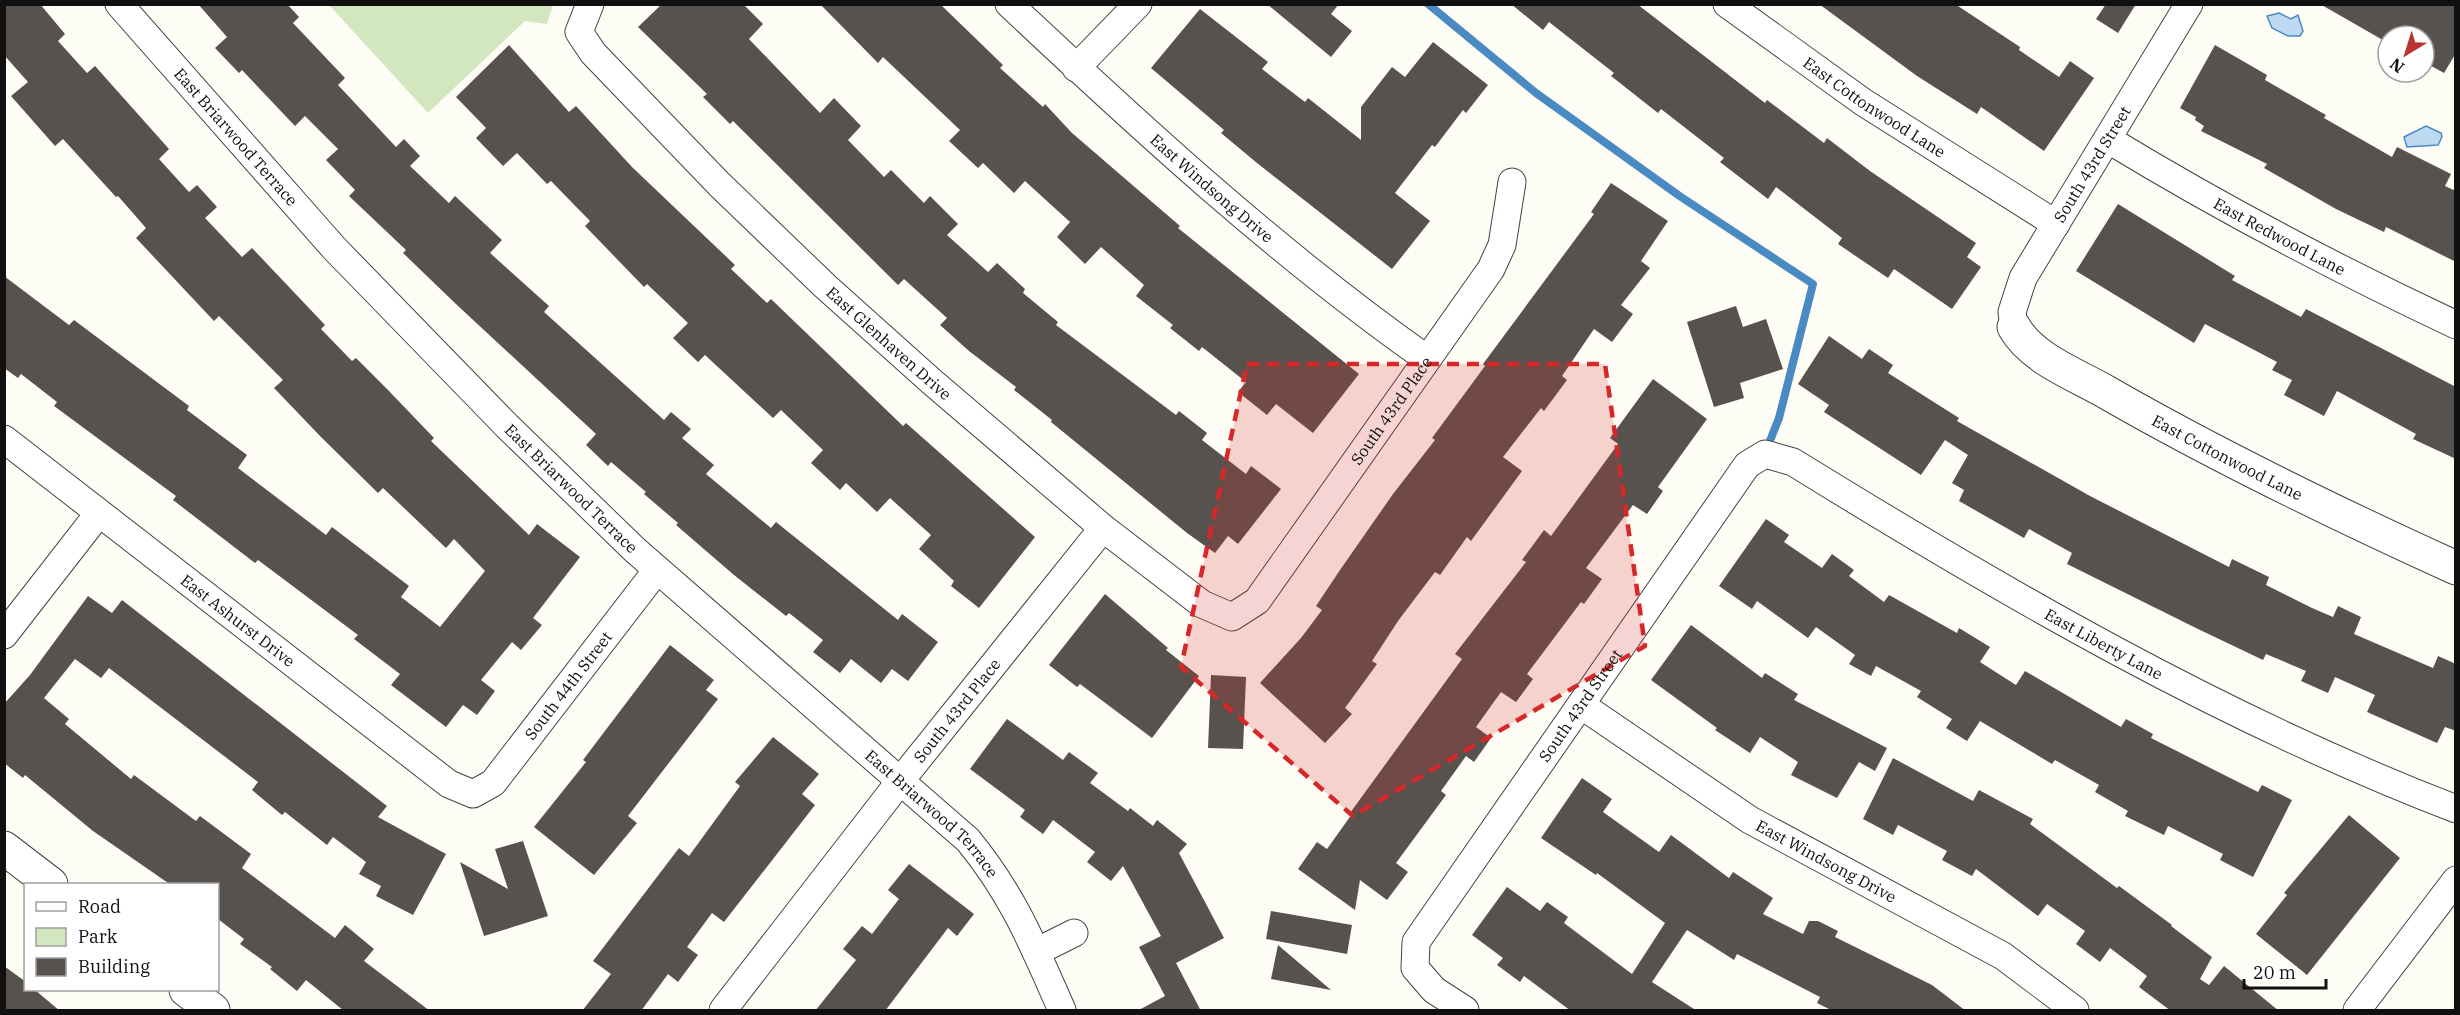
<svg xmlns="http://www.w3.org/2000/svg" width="2460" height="1015" viewBox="0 0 2460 1015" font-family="'IBM Plex Serif',serif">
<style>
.green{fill:#d2e7c0}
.water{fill:#bddaf2;stroke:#4a8ac3;stroke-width:1.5}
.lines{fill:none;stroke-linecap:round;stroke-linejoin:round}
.stream{stroke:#4a8ac3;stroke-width:8}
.building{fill:#58524e}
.minor-casing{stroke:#434343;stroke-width:29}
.tertiary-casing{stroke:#434343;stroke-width:35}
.minor{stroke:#fff;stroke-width:27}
.tertiary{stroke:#fff;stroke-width:33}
.marked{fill:#d62828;fill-opacity:0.2;stroke:#d62828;stroke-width:4.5;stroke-dasharray:12 8;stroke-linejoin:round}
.labels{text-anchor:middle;stroke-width:6;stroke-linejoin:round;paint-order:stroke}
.street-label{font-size:16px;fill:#101010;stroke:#fff}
</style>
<rect width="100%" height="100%" fill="#fefdf5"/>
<path class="green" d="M329,5H553L547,24L525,21L428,113Z"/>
<g class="water">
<path d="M2279,13L2291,19L2298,15L2303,31L2300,36H2288L2272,28L2267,16Z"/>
<path d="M2426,126L2441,133L2442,137L2438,145L2407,147L2404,137Z"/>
</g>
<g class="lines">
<path class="stream" d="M1428,4L1536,93L1681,197L1813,284L1779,418L1766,451"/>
</g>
<g class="building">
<path d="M4,4H40L65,34L58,41L87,73L95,66L169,149L159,159L189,192L197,185L217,207L205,218L242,257L252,248L325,325L321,329L352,361L356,358L388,390L434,438L431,441L529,535L537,524L580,557L533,618L542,625L521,650L512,642L481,680L495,691L477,715L463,705L446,727L391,685L400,674L354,639L358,635L258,560L255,563L173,500L176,496L54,406L57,402L21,374L18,378L4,368V276L69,325L74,320L189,406L187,410L247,455L238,468L326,535L332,527L409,586L401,597L440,627L485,571L454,539L446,548L383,488L378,493L321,437L274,388L283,380L219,316L214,321L136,238L146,228L118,196L116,197L63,139L55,146L11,96L28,82L4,55Z"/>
<path d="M198,4H287L299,17L293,23L345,78L338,85L396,147L404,139L420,156L410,166L449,203L455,196L502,240L490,253L549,306L544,312L664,420L671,412L691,429L682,438L714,465L706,474L771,528L776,522L898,620L902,614L938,642L908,681L892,669L881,683L851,659L840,673L813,652L823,640L789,613L786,616L734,575L676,525L678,523L644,494L646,492L611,462L608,466L586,445L596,434L457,305L403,253L406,250L349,196L355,190L326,160L338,149L305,116L295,126L242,70L239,73L215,48L227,37Z"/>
<path d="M662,4H743L763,24L749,39L820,113L834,98L861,126L848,140L884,177L891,170L924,203L930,196L958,224L947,235L988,272L997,263L1025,289L1023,293L1058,322L1056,325L1176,415L1179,411L1207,433L1202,440L1246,474L1251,466L1281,489L1238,544L1228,536L1215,553L1187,533L1051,422L1052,420L1014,390L1016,387L969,351L940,325L947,318L904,279L898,285L733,121L730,124L703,97L707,94L638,27Z"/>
<path d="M820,4H940L1003,65L1000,68L1043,107L1045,104L1072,133L1180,226L1178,228L1359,374L1313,433L1276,404L1267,415L1238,392L1246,382L1202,347L1199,351L1170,328L1173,325L1136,296L1144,285L1101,247L1085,264L1057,237L1070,222L1025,181L1014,193L983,163L978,168L949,141L960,130L883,57L878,63Z"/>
<path d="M1267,4H1339L1331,14L1352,31L1331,57Z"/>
<path d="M1511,4H1637L1765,103L1767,100L1824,143L1827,138L1870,171L1976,243L1967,257L1981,267L1952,309L1894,269L1888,278L1838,244L1842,238L1776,187L1768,199L1720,162L1724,158L1661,109L1658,113L1611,76L1614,73L1549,22L1543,30Z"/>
<path d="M1819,4H1955L2020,47L2019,50L2059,77L2070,61L2094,78L2044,151L1981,107L1977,114L1917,76Z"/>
<path d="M2106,4H2136L2118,33L2096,19Z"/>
<path d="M2320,4H2456V53L2444,73L2424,62V36H2388V43Z"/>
<path d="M1200,9L1268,62L1262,69L1305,102L1308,98L1361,140V107L1392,67L1405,77L1433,42L1488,85L1466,113L1463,110L1435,147L1432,145L1395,193L1430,221L1392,269L1257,163L1221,133L1224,130L1151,68Z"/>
<path d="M509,45L569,112L576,106L632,167L735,265L731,269L767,303L771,299L903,426L906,423L1035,537L979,608L951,586L954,581L919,549L931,535L890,498L877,512L846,483L840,490L811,463L823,450L781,410L773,418L705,355L698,362L673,338L688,323L647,284L644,287L585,226L590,221L551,181L547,184L517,153L503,166L476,138L486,128L456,97Z"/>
<path d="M2215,45L2267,75L2265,80L2326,115L2324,118L2392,157L2397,147L2451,174L2445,186L2456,191V262L2386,227L2384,232L2336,209L2264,168L2267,164L2201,131L2204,126L2195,120L2196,117L2180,108Z"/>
<path d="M1611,183L1668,221L1641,261L1650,268L1621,305L1633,314L1612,342L1594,329L1562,376L1567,380L1544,411L1541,408L1503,457L1522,471L1471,541L1467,537L1440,575L1435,572L1398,621L1372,661L1377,664L1345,708L1352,714L1325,743L1260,683L1301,638L1322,610L1316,606L1340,570L1393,494L1435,440L1432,438L1485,366L1483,364L1594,214L1591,212Z"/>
<path d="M2118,204L2235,276L2232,280L2301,317L2306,309L2456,387V459L2413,439L2416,434L2337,391L2324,416L2284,395L2292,380L2272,370L2277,362L2205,324L2194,343L2076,271Z"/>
<path d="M1736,306L1743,327L1766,319L1783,369L1740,383L1744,398L1714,407L1687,322Z"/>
<path d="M1829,336L1862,359L1869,349L1893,365L1888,373L1959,418L1957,421L2090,496L2229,567L2232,559L2269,577L2266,585L2312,608L2333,617L2338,606L2361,617L2354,634L2433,668L2438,656L2456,664V731L2445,727L2437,743L2367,712L2375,695L2335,677L2328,693L2301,681L2306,671L2266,654L2263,660L2198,629L2067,564L2072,553L2029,529L2024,538L1959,501L1964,490L1952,483L1968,455L1945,440L1921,475L1824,412L1829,405L1798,384Z"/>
<path d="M1653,379L1707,419L1658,487L1663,491L1647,514L1633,505L1586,568L1602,579L1584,604L1581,602L1527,674L1533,679L1516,702L1501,692L1476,727L1491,738L1474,762L1466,756L1441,791L1446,795L1396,863L1408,872L1387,900L1360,880L1355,910L1298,869L1317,842L1327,849L1352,814L1350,813L1462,659L1455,654L1526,562L1522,560L1544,530L1551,536L1618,444L1610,438Z"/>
<path d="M1766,519L1789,535L1784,542L1822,568L1832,554L1854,570L1849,576L1884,602L1889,595L1957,633L1959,628L1990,647L1980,662L2016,685L2025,671L2121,727L2126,719L2153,734L2151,738L2258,792L2262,785L2292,800L2253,877L2220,860L2223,854L2168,826L2164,835L2125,816L2128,811L2095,792L2099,785L2055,760L2052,764L1980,721L1967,741L1946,728L1952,719L1917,697L1921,691L1876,666L1871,676L1849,664L1855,655L1816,627L1808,638L1757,601L1752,609L1719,586Z"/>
<path d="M1105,594L1168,648L1166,650L1199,676L1152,738L1080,684L1077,687L1049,665Z"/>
<path d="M88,596L112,613L122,600L387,806L378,817L446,854L413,915L376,896L381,886L359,874L366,862L333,837L327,845L285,812L282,815L252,790L258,782L109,668L101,678L75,659L44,698L69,719L65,724L131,779L134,775L196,821L200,816L251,854L242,868L335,938L345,925L374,949L364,961L430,1011H344L306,980L297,991L270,969L272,967L240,944L244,939L218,919V885H171L93,831L25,775L23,778L4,763V704L30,675Z"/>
<path d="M1691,625L1762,678L1765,673L1798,694L1794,700L1887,748L1875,771L1859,762L1837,798L1791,775L1798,762L1760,737L1750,753L1715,730L1717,728L1651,680Z"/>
<path d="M670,645L714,680L706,690L718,699L628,816L637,823L594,875L534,827L586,762L583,760Z"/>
<path d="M1211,675L1246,677L1243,749L1208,748Z"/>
<path d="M1007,719L1063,760L1069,752L1098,773L1090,783L1128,811L1130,808L1153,826L1157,820L1187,844L1179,853L1224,938L1176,963L1201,1011H1137L1165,996L1139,947L1161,936L1123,866L1111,881L1087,862L1095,852L1053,820L1043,834L1020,817L1025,810L970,769Z"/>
<path d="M773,737L819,774L802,794L815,805L724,922L712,913L687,947L698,955L678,982L668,974L641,1011H582L611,974L593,961L679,848L689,856L740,786L735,782Z"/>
<path d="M1893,758L1973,801L1979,790L2033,819L2030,824L2117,888L2119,886L2172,925L2171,926L2212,957L2200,979L2209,985L2224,966L2279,1011H2171L2139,987L2147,976L2110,948L2100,962L2076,944L2085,931L2047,904L2038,916L1976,869L1972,876L1942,860L1947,851L1898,825L1893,835L1863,819Z"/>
<path d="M1582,778L1612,799L1603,812L1659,852L1671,835L1729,878L1733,872L1773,898L1763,914L1803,934L1809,921H1818L1838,931L1835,937L1932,985L1966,1011H1833L1817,1003L1820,997L1737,954L1734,960L1687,930L1652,982L1697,1011H1571L1524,976L1520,982L1497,965L1503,958L1472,935L1507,887L1540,911L1547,902L1568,917L1564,923L1632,974L1665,923L1597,873L1596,875L1541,838Z"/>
<path d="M2349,815L2400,858L2307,975L2256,934L2287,895L2284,893Z"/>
<path d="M523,841L548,916L484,936L460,862L508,889L495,849Z"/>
<path d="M909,864L974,914L957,936L948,928L885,1011H815L856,960L843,949L862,926L872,934L899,899L888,890Z"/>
<path d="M1271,911L1352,925L1347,954L1266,939Z"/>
<path d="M1278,945L1331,990L1271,979Z"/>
<path d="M4,966L26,982V990H35L60,1011H4Z"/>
</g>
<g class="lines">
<defs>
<g id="minor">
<path id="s1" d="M119,4L334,248L507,426L635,550L968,840C1014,896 1033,945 1062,1010"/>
<path id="s2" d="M590,4L579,32L593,53L719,184L825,286L931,381L1103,528L1202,604L1232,617L1257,601L1491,269L1502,245L1512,182"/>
<path id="s3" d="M1009,4C1142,129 1278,254 1427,359"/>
<path id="s4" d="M1727,4L1863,102L2056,224"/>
<path d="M1076,68L1138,4"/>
<path id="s5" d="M2109,140C2221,208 2337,269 2456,325"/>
<path id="s6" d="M2014,327L2012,312L2023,278L2189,4"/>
<path id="s7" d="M4,439L449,784L473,794L493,783L657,570"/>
<path d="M4,635L99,513"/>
<path id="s8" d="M1581,705L1750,820L2003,956L2075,1010"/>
<path d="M1036,952L1074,933"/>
<path id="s9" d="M723,1010L901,780L1103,528"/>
<path id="s10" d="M1465,1010L1434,990L1415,968L1416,942L1747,465L1765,454L1793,462C2005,593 2222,719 2456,809"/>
<path d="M2357,1010L2456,880"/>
</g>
<g id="tertiary">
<path id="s11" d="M2014,327C2032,359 2075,374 2106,392C2219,457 2337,514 2456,568"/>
<path d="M4,848L51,884"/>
<path d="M186,990L213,1010"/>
</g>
</defs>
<use href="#minor" class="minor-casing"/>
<use href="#tertiary" class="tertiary-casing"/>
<use href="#minor" class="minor"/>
<use href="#tertiary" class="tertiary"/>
</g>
<path class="marked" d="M1247,364H1605L1645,646L1353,816L1181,667Z"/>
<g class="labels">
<g class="street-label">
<text dy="6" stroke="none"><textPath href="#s4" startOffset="180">East Cottonwood Lane</textPath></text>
<text dy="6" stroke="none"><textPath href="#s1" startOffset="177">East Briarwood Terrace</textPath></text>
<text dy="6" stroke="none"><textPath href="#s6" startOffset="184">South 43rd Street</textPath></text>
<text dy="6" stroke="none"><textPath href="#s3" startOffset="274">East Windsong Drive</textPath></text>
<text dy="6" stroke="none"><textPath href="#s5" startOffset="196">East Redwood Lane</textPath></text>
<text dy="6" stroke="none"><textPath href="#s2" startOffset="470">East Glenhaven Drive</textPath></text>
<text dy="6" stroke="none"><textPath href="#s2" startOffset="1173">South 43rd Place</textPath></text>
<text dy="6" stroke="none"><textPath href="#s11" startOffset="252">East Cottonwood Lane</textPath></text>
<text dy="6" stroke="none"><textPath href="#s1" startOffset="663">East Briarwood Terrace</textPath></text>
<text dy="6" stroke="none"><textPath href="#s7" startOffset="296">East Ashurst Drive</textPath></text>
<text dy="6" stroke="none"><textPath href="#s10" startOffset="1083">East Liberty Lane</textPath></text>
<text dy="6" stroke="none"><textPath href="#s7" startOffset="735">South 44th Street</textPath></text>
<text dy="6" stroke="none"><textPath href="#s10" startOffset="380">South 43rd Street</textPath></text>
<text dy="6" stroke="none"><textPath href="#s9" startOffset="380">South 43rd Place</textPath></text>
<text dy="6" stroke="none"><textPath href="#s1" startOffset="1149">East Briarwood Terrace</textPath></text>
<text dy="6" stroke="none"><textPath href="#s8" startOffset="291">East Windsong Drive</textPath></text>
</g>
</g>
<rect width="2460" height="1015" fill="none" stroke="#101010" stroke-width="12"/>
<rect x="24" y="883" width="195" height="108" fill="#ffffff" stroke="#9f9f9f" stroke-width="1.5"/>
<rect x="36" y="902" width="30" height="9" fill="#ffffff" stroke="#9f9f9f" stroke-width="1.5"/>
<text x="78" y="913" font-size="18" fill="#101010">Road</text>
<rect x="36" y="928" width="30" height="18" fill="#d2e7c0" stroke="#9f9f9f" stroke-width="1.5"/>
<text x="78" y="943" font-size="18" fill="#101010">Park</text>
<rect x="36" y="958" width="30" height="18" fill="#58524e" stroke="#9f9f9f" stroke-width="1.5"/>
<text x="78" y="973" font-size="18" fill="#101010">Building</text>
<g transform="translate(2406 54) rotate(218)"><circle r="28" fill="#ffffff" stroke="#9f9f9f" stroke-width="1.5"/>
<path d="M0-4.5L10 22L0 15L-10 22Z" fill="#b63533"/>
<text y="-9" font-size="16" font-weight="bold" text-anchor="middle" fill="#101010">N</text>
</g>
<path d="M2244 979v9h82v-9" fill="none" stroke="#101010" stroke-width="3"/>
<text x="2253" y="979" font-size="18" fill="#101010" stroke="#ffffff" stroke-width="4.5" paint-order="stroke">20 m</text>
</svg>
